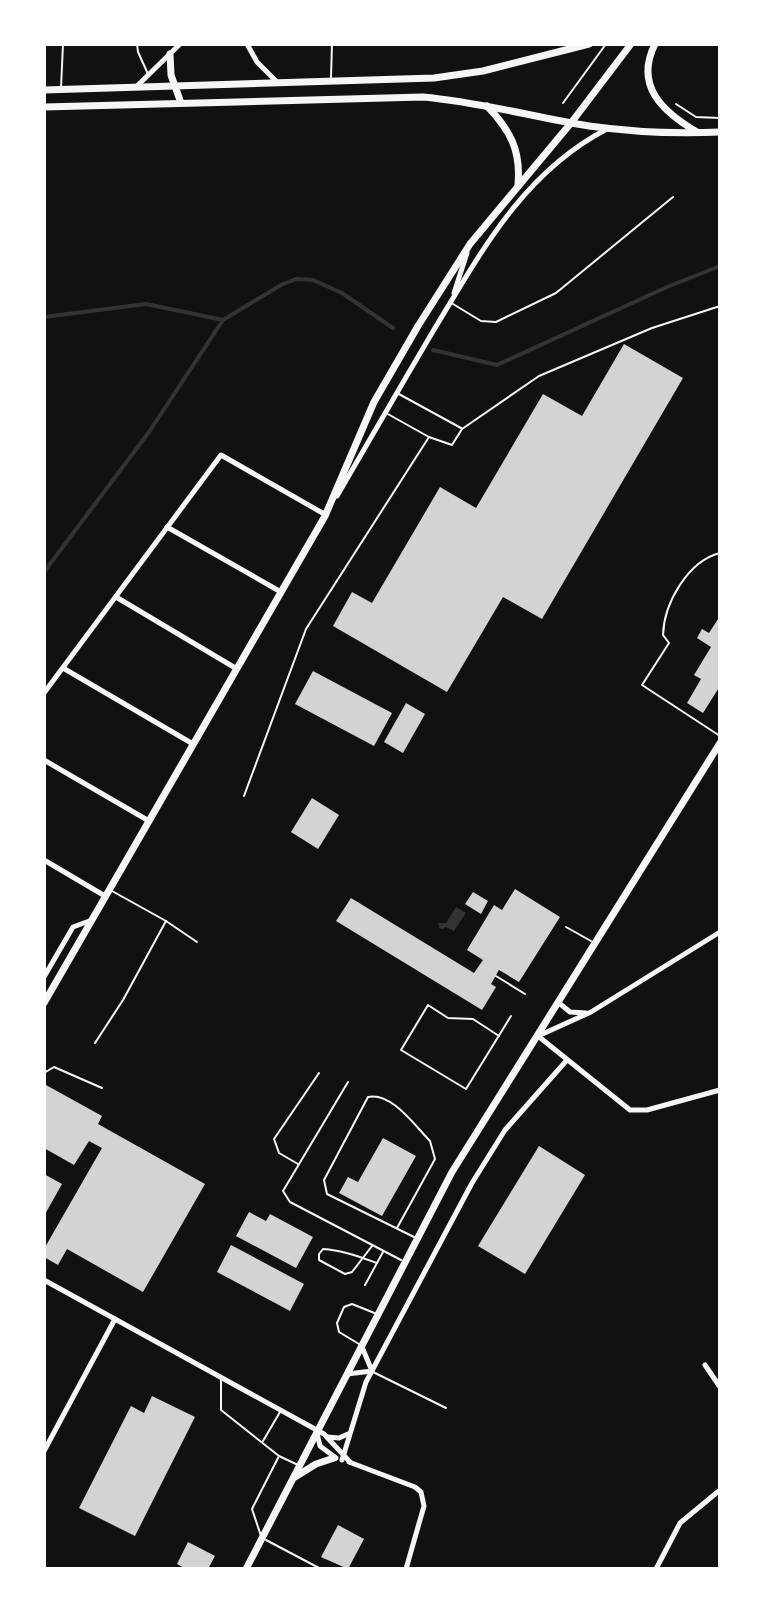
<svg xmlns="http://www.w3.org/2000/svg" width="764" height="1613" viewBox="0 0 764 1613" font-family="Poppins,sans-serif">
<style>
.water{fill:#333}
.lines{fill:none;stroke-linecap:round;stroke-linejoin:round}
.stream{stroke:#333;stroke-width:4}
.building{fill:#d3d3d3}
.path{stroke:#f5f5f5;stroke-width:2}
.service{stroke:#f5f5f5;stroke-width:2}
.minor{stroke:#f5f5f5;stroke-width:5}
.secondary{stroke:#f5f5f5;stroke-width:7}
</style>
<rect width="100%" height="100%" fill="#111"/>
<path class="water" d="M456,907L466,913L454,931L446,927L443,929L439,928L438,923H446Z"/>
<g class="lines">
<g class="stream">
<path d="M44,317L146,304L223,320"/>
<path d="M433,350L497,365L667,287L720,266"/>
<path d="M44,572L149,432L223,320L281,285L296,279L313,280L342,293L393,328"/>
</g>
</g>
<g class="building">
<path d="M624,344L683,378L542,619L503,597L447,692L333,626L352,592L372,603L440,487L476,508L543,394L582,416Z"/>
<path d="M720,616V686L703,713L687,703L701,679L694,675L711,647L697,638L702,629L709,633Z"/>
<path d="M313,671L392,713L374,746L295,704Z"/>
<path d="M406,703L425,714L403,753L384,742Z"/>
<path d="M312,798L339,815L318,849L291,832Z"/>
<path d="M515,889L560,917L519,982L499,970L491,984L496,987L482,1010L336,921L351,898L474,973L483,960L467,950L494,905L502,910Z"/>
<path d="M473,892L488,901L481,914L465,904Z"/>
<path d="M46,1085L102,1116L98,1124L205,1184L143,1292L67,1249L58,1265L44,1257V1249L102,1148L89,1141L74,1165L44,1148Z"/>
<path d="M383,1138L416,1156L382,1216L339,1193L348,1177L358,1182Z"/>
<path d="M539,1146L585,1175L525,1274L478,1246Z"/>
<path d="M44,1174L62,1184L44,1216Z"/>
<path d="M249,1212L266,1221L270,1214L313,1237L296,1268L236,1236Z"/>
<path d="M231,1245L304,1284L290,1311L217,1272Z"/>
<path d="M152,1396L195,1417L135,1536L79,1508L131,1406L144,1413Z"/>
<path d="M338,1525L364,1539L348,1569L321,1557Z"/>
<path d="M188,1542L215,1556L208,1569H186L177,1564Z"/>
</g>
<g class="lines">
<g class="path">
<path d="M563,103L606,44"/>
<path d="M676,104L696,117L720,118"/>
<path d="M496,976L525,994"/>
</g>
<g class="service">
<path d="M137,44L138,52L148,74"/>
<path d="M331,77L332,44"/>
<path d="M61,88L63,44"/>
<path d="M453,304L481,321L496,322L556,293L673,197"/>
<path d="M397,393L461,428"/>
<path d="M386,413L429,437L452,445L462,429L539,376L652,328L720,306"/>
<path d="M720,553C688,561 664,603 663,635L669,643L642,685L720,736"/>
<path d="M244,796L306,629L429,437"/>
<path d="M112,891L166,921L197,942"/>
<path d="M566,927L591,941"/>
<path d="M499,1036L473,1019L448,1018L428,1005L401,1050L466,1089L511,1016"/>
<path d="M95,1043L123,1000L166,921"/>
<path d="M44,1073L54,1067L102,1088"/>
<path d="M348,1082L283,1191L290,1202L401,1260"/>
<path d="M298,1164L279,1153L274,1139L319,1073"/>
<path d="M397,1228L435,1159L430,1141C415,1126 392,1092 368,1097L324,1180L327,1194L414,1237"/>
<path d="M372,1246L352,1272L345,1274L319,1260V1254L323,1249C342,1250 360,1257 377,1263"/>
<path d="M365,1285L383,1252"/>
<path d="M359,1344L339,1332L337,1323L344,1307L352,1304L377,1314"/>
<path d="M373,1372L446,1408"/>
<path d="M221,1380V1410L279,1456L298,1465"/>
<path d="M263,1441L280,1412"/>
<path d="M261,1536L252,1509L279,1456"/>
<path d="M266,1540L321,1569"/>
</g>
<g class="minor">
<path d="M247,44L257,62L278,83"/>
<path d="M136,87L180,44"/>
<path d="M454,293L467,253"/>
<path d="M337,496C369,441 400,387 432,333C480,254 522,173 607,129"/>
<path d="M167,527L281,592"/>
<path d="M116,597L237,669"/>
<path d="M63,668L193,744"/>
<path d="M44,693L221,455L326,515"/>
<path d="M44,760L149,821"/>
<path d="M44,860L105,896"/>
<path d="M720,932L591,1012L538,1036L630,1110H647L720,1090"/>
<path d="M44,977L73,927L92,920"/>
<path d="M559,1003L570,1012L586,1013"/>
<path d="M44,1280L324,1434L350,1462"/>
<path d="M705,1365L720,1387"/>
<path d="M347,1374L372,1371L362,1347"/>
<path d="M317,1433L320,1446L336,1458"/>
<path d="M327,1437L339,1438L348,1434"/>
<path d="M44,1451L115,1319"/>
<path d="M342,1460L366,1382L472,1183L505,1130L567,1060"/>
<path d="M349,1462L415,1487L421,1492L424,1506L406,1569"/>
<path d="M656,1569L680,1523L720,1490"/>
</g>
<g class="secondary">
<path d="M655,44C634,86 663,112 697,132"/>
<path d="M170,54L171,75L181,103"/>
<path d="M44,90L434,78L483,71L589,44"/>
<path d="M487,106C510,130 521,150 518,184"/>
<path d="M44,107L423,97C480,102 533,117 589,126C632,132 676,134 720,132"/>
<path d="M44,1003L325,516L374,402L418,326L470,244L571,123L631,44"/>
<path d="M295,1477L316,1464L334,1458"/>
<path d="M246,1569L452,1172L720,743"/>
</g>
</g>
<rect width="764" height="1613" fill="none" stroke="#ffffff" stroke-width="92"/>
</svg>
